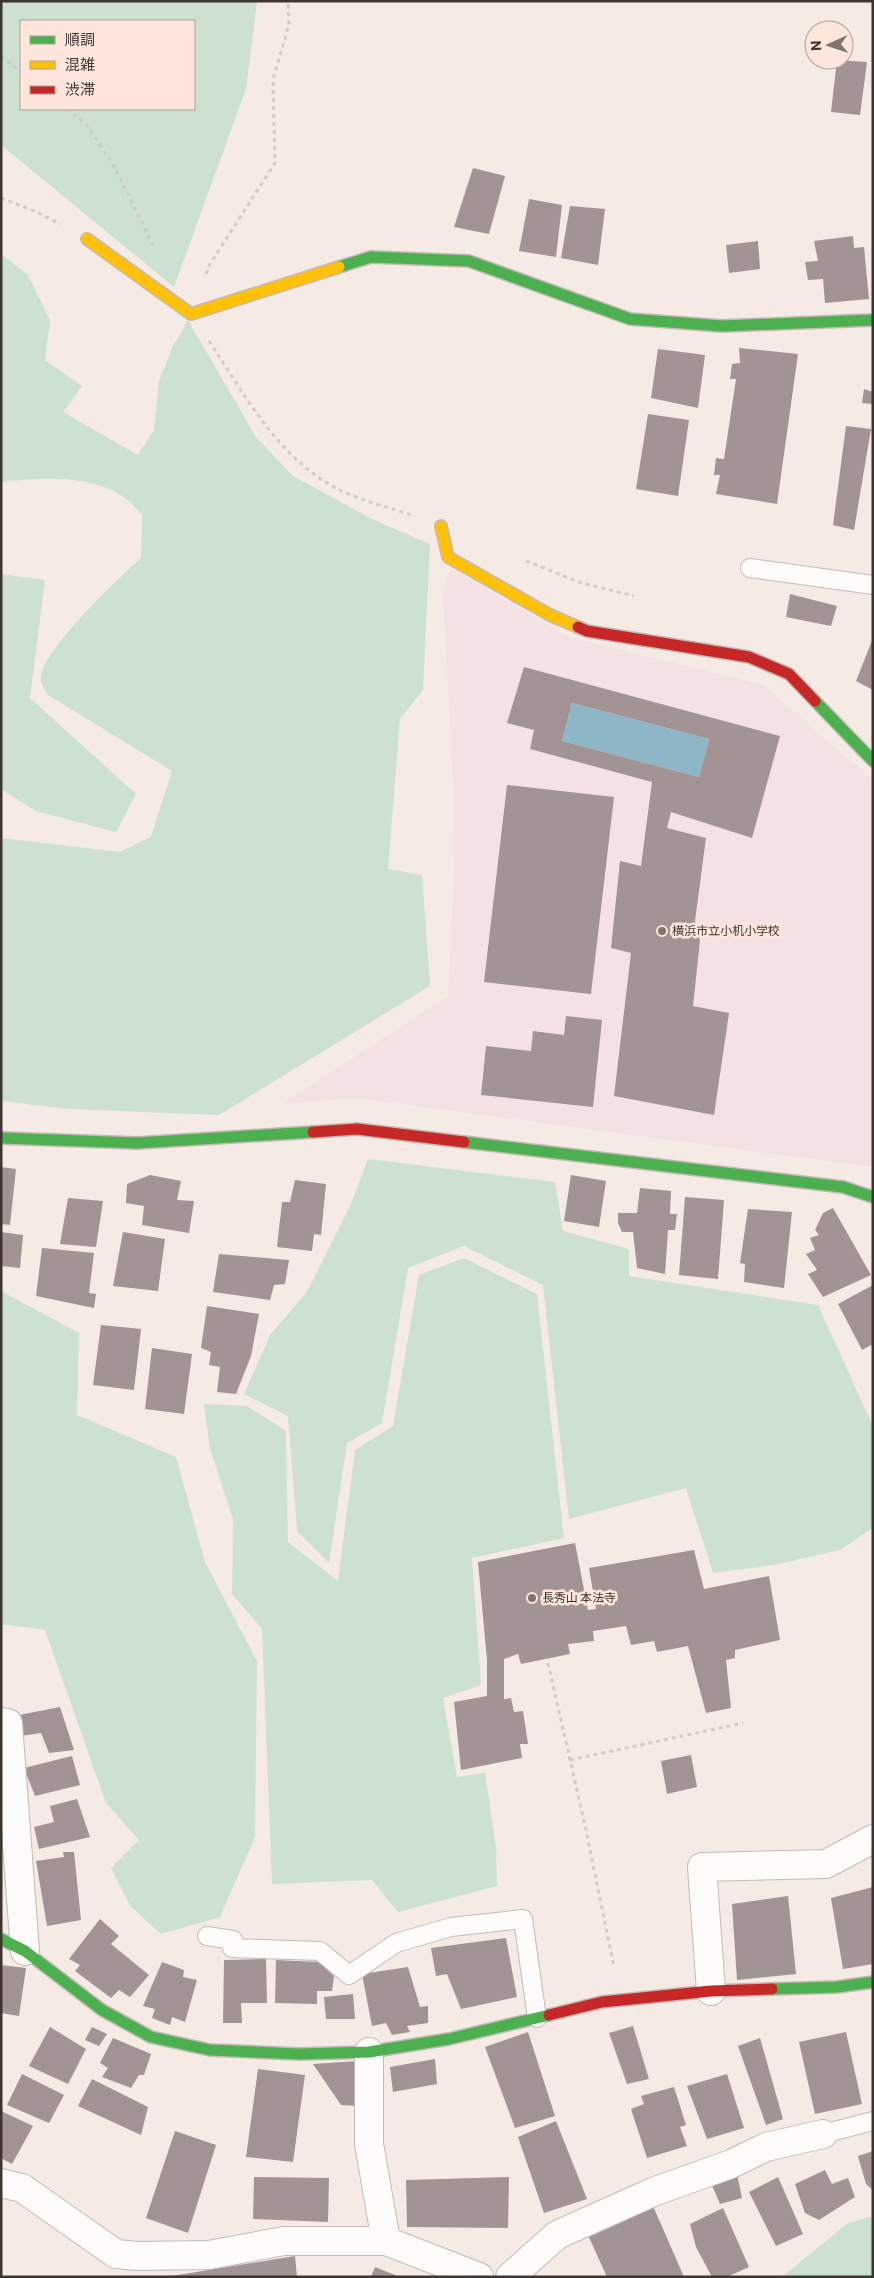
<svg xmlns="http://www.w3.org/2000/svg" width="874" height="2278" viewBox="0 0 874 2278" font-family="Commissioner,'Noto Sans JP',sans-serif">
<style>
.education{fill:#f4e1e4}
.green{fill:#cde1d0;fill-rule:evenodd}
.water{fill:#8db6c6}
.building{fill:#a29395;fill-rule:evenodd}
.lines{fill:none;stroke-linecap:round;stroke-linejoin:round}
.lane-casing{stroke:#c3bab6;stroke-width:20}
.street-casing{stroke:#c3bab6;stroke-width:30}
.fast-casing{stroke:#c3bab6;stroke-width:14}
.slow-casing{stroke:#c3bab6;stroke-width:14}
.jam-casing{stroke:#c3bab6;stroke-width:14}
.path{stroke:#d1cccb;stroke-width:3;stroke-dasharray:4 4;stroke-linecap:butt}
.lane{stroke:#fefcfb;stroke-width:18}
.street{stroke:#fefcfb;stroke-width:28}
.fast{stroke:#4caf50;stroke-width:11}
.slow{stroke:#ffc107;stroke-width:11}
.jam{stroke:#c62828;stroke-width:11}
.poi-dot{fill:#7e7470;stroke:#fee6dd;stroke-width:2}
.labels{text-anchor:middle;stroke-width:5;stroke-linejoin:round;paint-order:stroke}
.poi-label{font-size:12px;fill:#3e3531;stroke:#fee6dd;text-anchor:start}
</style>
<rect width="100%" height="100%" fill="#f6eae5"/>
<path class="education" d="M451,568L569,637L763,685L873,781V1167L356,1098L282,1104L448,996L454,867L453,785L443,597Z"/>
<g class="green">
<path d="M1,1H257L246,89L174,287L1,145ZM21,21H194V109H21Z"/>
<path d="M1,254L28,275L50,320L45,360L82,386L63,412L138,455L154,430L159,381L173,346L188,320L256,437L293,476L374,520L430,544L423,690L400,719L388,869L422,875L430,986L219,1115L68,1109L1,1101V838L120,852L151,837L172,771L48,695C46,691 42,686 41,681C36,655 121,576 141,558L142,515C136,509 130,501 122,496C88,474 40,478 1,482Z"/>
<path d="M1,574L45,580L30,698L136,794L116,832L36,811L1,789Z"/>
<path d="M368,1159L555,1182L563,1231L629,1249V1276L818,1305L873,1426V1528L840,1550L774,1565L713,1573L686,1488L569,1519L543,1285L464,1246L408,1268L382,1423L347,1443L329,1563L297,1531L288,1416L244,1394L270,1335L307,1292L351,1204Z"/>
<path d="M464,1258L537,1294L564,1538L472,1558L481,1685L443,1698L457,1777L485,1773L496,1847L497,1886L398,1912L372,1880L272,1884L262,1629L232,1594L233,1519L210,1449L204,1404L247,1406L286,1431L288,1542L338,1581L355,1450L393,1426L419,1275Z"/>
<path d="M1,1291L79,1333L77,1415L176,1457L205,1562L257,1661L255,1837L220,1917L161,1934L131,1907L111,1868L139,1840L106,1803L45,1630L1,1624Z"/>
<path d="M873,2216V2277H782L848,2223Z"/>
</g>
<path class="water" d="M572,703L709,739L699,777L562,741Z"/>
<g class="building">
<path d="M837,60L867,62L860,115L831,112Z"/>
<path d="M473,168L505,176L489,234L454,227Z"/>
<path d="M529,199L562,205L556,257L519,251Z"/>
<path d="M570,206L605,209L598,265L561,258Z"/>
<path d="M853,236L854,248L864,247L869,299L825,303L823,279L808,280L805,262L818,261L814,241Z"/>
<path d="M758,241L760,269L729,273L726,245Z"/>
<path d="M739,348L798,354L777,504L716,494L720,475H714L716,458L724,459L736,379H730L732,364L740,363Z"/>
<path d="M658,349L705,355L698,408L651,398Z"/>
<path d="M864,389L873,392V404L862,403Z"/>
<path d="M648,414L689,420L678,496L636,489Z"/>
<path d="M846,426L871,429L854,530L833,525Z"/>
<path d="M790,594L837,606L831,626L786,617Z"/>
<path d="M873,638V690L856,681Z"/>
<path d="M524,667L780,736L752,838L671,812L667,828L706,838L695,921L700,941L693,1006L729,1013L714,1115L614,1096L631,953L611,948L620,861L641,866L652,782L530,749L534,730L507,723ZM572,703L709,739L699,777L562,741Z"/>
<path d="M507,785L614,797L591,994L484,982Z"/>
<path d="M566,1016L602,1020L593,1107L481,1095L486,1046L531,1051L533,1031L564,1035Z"/>
<path d="M1,1167L16,1169L10,1225L1,1224Z"/>
<path d="M150,1175L181,1181L177,1200L194,1201L189,1233L142,1225L144,1206L126,1203L127,1184Z"/>
<path d="M571,1175L606,1181L599,1227L564,1221Z"/>
<path d="M295,1180L326,1184L321,1235L314,1234L312,1251L277,1247L282,1202H290Z"/>
<path d="M640,1188L671,1191L670,1214H677L675,1230H668L665,1274L637,1268L633,1232H622L618,1223V1213H637Z"/>
<path d="M685,1197L724,1200L718,1279L679,1275Z"/>
<path d="M68,1198L103,1201L96,1247L60,1244Z"/>
<path d="M833,1208L871,1275L823,1297L808,1274L817,1270L806,1254L815,1250L810,1238L819,1235L815,1230L823,1213Z"/>
<path d="M748,1209L792,1212L784,1288L744,1282L745,1264L740,1263Z"/>
<path d="M1,1232L23,1235L20,1268L1,1266Z"/>
<path d="M123,1232L165,1239L158,1291L113,1286Z"/>
<path d="M42,1248L94,1253L89,1293L96,1294L94,1308L36,1296Z"/>
<path d="M219,1254L289,1260L285,1284L274,1285L270,1300L213,1292Z"/>
<path d="M873,1285V1344L862,1350L838,1304Z"/>
<path d="M207,1306L259,1314L251,1356L236,1394L217,1392L220,1367L209,1365L211,1352L201,1348Z"/>
<path d="M101,1325L141,1329L134,1390L93,1385Z"/>
<path d="M152,1348L192,1354L184,1414L145,1409Z"/>
<path d="M575,1543L588,1610L596,1609L589,1568L694,1550L704,1589L769,1576L780,1640L735,1650V1658L726,1660L731,1708L706,1713L688,1646L657,1652L654,1641L631,1645L626,1626L593,1631L594,1641L568,1644L570,1654L521,1664L518,1654L504,1659V1699L511,1698L514,1712L523,1711L528,1744H520L522,1758L461,1770L454,1702L487,1696V1660L478,1562Z"/>
<path d="M60,1707L74,1750L49,1753L41,1733L21,1736L14,1716Z"/>
<path d="M691,1755L697,1787L667,1794L661,1761Z"/>
<path d="M72,1756L80,1785L35,1796L24,1768Z"/>
<path d="M77,1799L90,1837L39,1849L34,1827L54,1822L50,1806Z"/>
<path d="M63,1852H74L81,1920L47,1926L36,1861L64,1857Z"/>
<path d="M873,1887V1964L843,1969L831,1898Z"/>
<path d="M788,1896L796,1974L737,1980L732,1904Z"/>
<path d="M100,1919L119,1936L111,1944L149,1975L130,1997L119,1990L111,1998L75,1971L80,1965L69,1959Z"/>
<path d="M506,1938L517,1997L461,2009L447,1974L436,1976L431,1948Z"/>
<path d="M266,1959L267,2003H241L242,2023H223L224,1960Z"/>
<path d="M276,1960L320,1962L334,1976L332,1991H317V2004L275,2003Z"/>
<path d="M162,1962L184,1970L183,1977L197,1980L185,2022L172,2017L170,2025L152,2018L155,2009L143,2006Z"/>
<path d="M1,1965L26,1968L19,2016L1,2013Z"/>
<path d="M408,1967L420,2007L428,2006V2023L407,2026L410,2032L392,2035L386,2023L372,2026L362,1974Z"/>
<path d="M353,1994L355,2019H326L324,1997Z"/>
<path d="M633,2026L649,2079L627,2084L609,2033Z"/>
<path d="M50,2027L86,2049L68,2084L29,2066Z"/>
<path d="M92,2027L107,2034L99,2046L85,2040Z"/>
<path d="M528,2032L555,2116L515,2128L485,2047Z"/>
<path d="M846,2032L862,2104L815,2114L799,2042Z"/>
<path d="M113,2038L151,2054L144,2075H139L131,2088L102,2077L108,2068L100,2063Z"/>
<path d="M760,2038L783,2119L766,2125L738,2046Z"/>
<path d="M435,2059L437,2084L393,2092L390,2067Z"/>
<path d="M358,2061L360,2106L341,2105L313,2064Z"/>
<path d="M258,2069L305,2075L293,2162L246,2157Z"/>
<path d="M22,2074L64,2095L49,2123L7,2105Z"/>
<path d="M727,2074L744,2128L707,2139L687,2086Z"/>
<path d="M92,2079L148,2107L141,2135L78,2106Z"/>
<path d="M674,2087L686,2125L680,2127L687,2146L647,2158L631,2109L644,2104L641,2096Z"/>
<path d="M1,2111L33,2126L12,2164L1,2158Z"/>
<path d="M556,2121L587,2199L544,2213L518,2137Z"/>
<path d="M175,2131L216,2145L188,2233L146,2218Z"/>
<path d="M873,2151V2190L866,2184L858,2156Z"/>
<path d="M825,2170L832,2184L848,2178L855,2197L819,2220L805,2213L795,2184Z"/>
<path d="M737,2174L742,2198L720,2204L711,2183Z"/>
<path d="M254,2177L329,2178L328,2222L253,2219Z"/>
<path d="M509,2177L508,2228L407,2227L406,2180Z"/>
<path d="M778,2177L803,2234L776,2246L749,2192Z"/>
<path d="M653,2206L684,2277H607L588,2235Z"/>
<path d="M723,2208L749,2267L727,2277H712L696,2247L690,2224Z"/>
<path d="M295,2256L297,2277H172V2276Z"/>
<path d="M375,2267L400,2277H371Z"/>
</g>
<g class="lines">
<defs>
<g id="lane">
<path d="M750,568L873,585"/>
<path d="M207,1936L233,1940L232,1948L320,1951L349,1975L396,1943L451,1927L523,1919L537,2018"/>
<path d="M823,2134L873,2121"/>
</g>
<g id="street">
<path d="M1,1722L8,1723L25,1951"/>
<path d="M711,1991L702,1867L826,1864L873,1839"/>
<path d="M369,2052V2144L386,2241L479,2277"/>
<path d="M1,2183L22,2188L116,2254L138,2256L209,2255L284,2241H386"/>
<path d="M510,2277L557,2235L653,2192L731,2164L766,2147L823,2134"/>
</g>
<g id="fast">
<path d="M339,267L371,257L469,261L630,319L722,326L873,320"/>
<path d="M815,701L873,761"/>
<path d="M1,1138L137,1143L313,1132"/>
<path d="M464,1142L843,1187L873,1197"/>
<path d="M1,1939L25,1951L102,2010L151,2037L210,2050L299,2054L369,2052L449,2039L549,2015"/>
<path d="M772,1989L837,1987L873,1982"/>
</g>
<g id="slow">
<path d="M87,239L191,314L339,267"/>
<path d="M441,526L448,557L550,615L578,627"/>
</g>
<g id="jam">
<path d="M578,627L587,631L749,657L789,674L815,701"/>
<path d="M313,1132L357,1129L464,1142"/>
<path d="M549,2015L602,2002L711,1991L772,1989"/>
</g>
</defs>
<use href="#lane" class="lane-casing"/>
<use href="#street" class="street-casing"/>
<use href="#fast" class="fast-casing"/>
<use href="#slow" class="slow-casing"/>
<use href="#jam" class="jam-casing"/>
<g class="path">
<path d="M1,56L21,72"/>
<path d="M67,109L87,125L115,168L153,245"/>
<path d="M1,198L37,212L60,224"/>
<path d="M206,274L210,264L275,163L273,79L289,25L288,1"/>
<path d="M209,341C245,395 280,462 342,491C363,501 388,507 411,515"/>
<path d="M526,561L579,582L634,596"/>
<path d="M548,1663L586,1830L614,1967"/>
<path d="M570,1760L743,1723"/>
</g>
<use href="#lane" class="lane"/>
<use href="#street" class="street"/>
<use href="#fast" class="fast"/>
<use href="#slow" class="slow"/>
<use href="#jam" class="jam"/>
</g>
<g class="poi-dot">
<circle cx="662" cy="931" r="5"/>
<circle cx="532" cy="1598" r="5"/>
</g>
<g class="labels">
<g class="poi-label">
<text x="672" y="935">横浜市立小机小学校</text>
<text x="542" y="1602">長秀山 本法寺</text>
</g>
</g>
<rect width="874" height="2278" fill="none" stroke="#3e3531" stroke-width="5"/>
<rect x="20" y="20" width="175" height="90" fill="#fee6dd" stroke="#b19f98"/>
<rect x="30" y="36" width="25" height="8" fill="#4caf50" stroke="#b19f98"/>
<text x="65" y="45" font-size="15" fill="#3e3531">順調</text>
<rect x="30" y="61" width="25" height="8" fill="#ffc107" stroke="#b19f98"/>
<text x="65" y="70" font-size="15" fill="#3e3531">混雑</text>
<rect x="30" y="86" width="25" height="8" fill="#c62828" stroke="#b19f98"/>
<text x="65" y="95" font-size="15" fill="#3e3531">渋滞</text>
<g transform="translate(829 45) rotate(267)"><circle r="24" fill="#fee6dd" stroke="#b19f98"/>
<path d="M0-4L9 19L0 12L-9 19Z" fill="#7e7470"/>
<text y="-8" font-size="14" font-weight="bold" text-anchor="middle" fill="#3e3531">N</text>
</g>
</svg>
